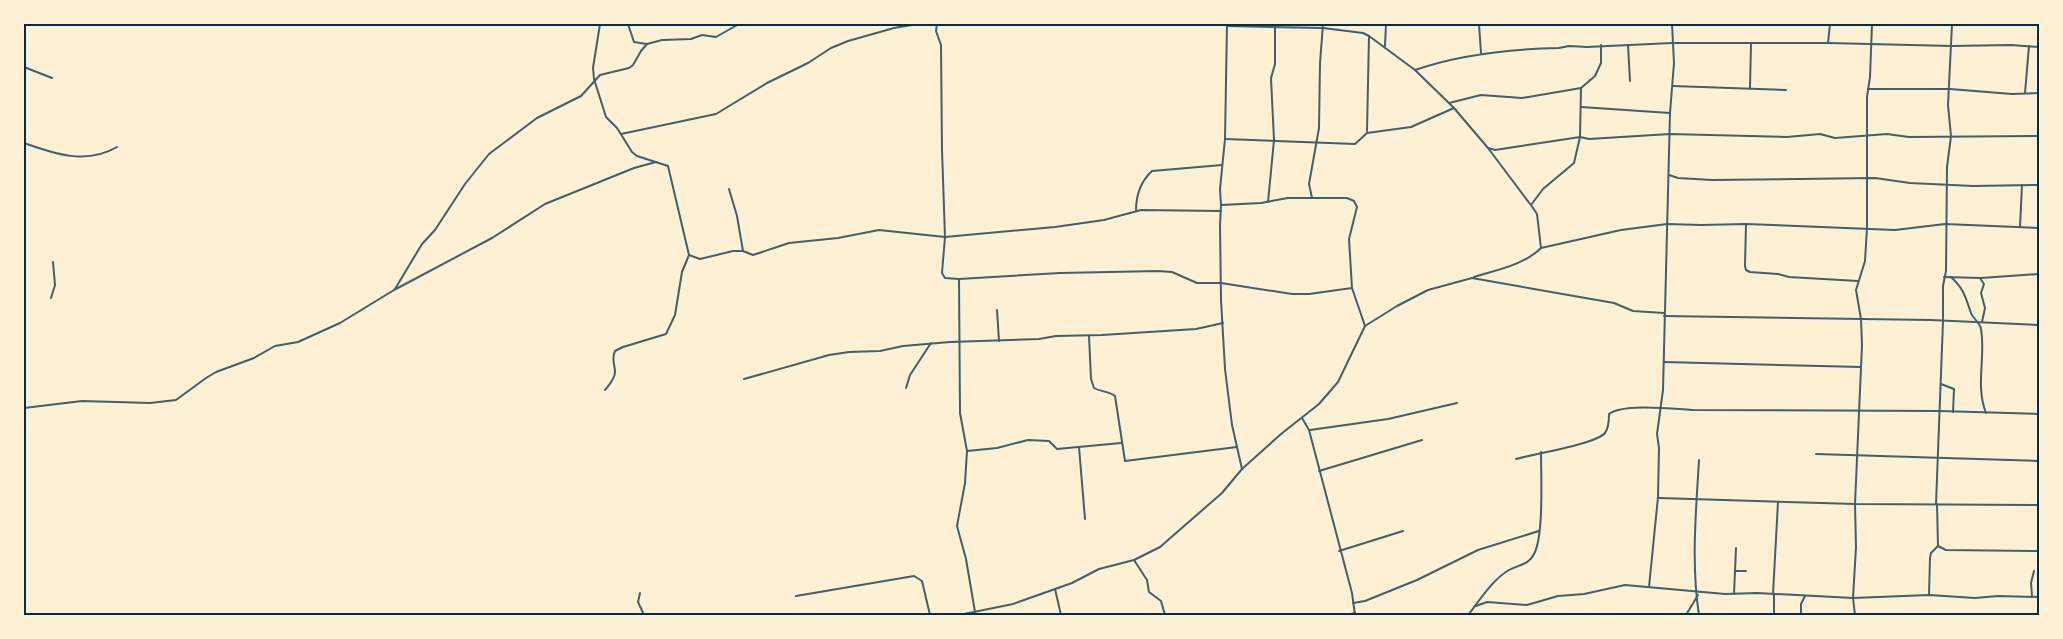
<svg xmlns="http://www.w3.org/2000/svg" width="2063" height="639" viewBox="0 0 2063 639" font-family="Cabin,sans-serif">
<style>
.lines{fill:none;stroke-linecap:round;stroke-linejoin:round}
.minor{stroke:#3f606c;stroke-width:2}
.neatline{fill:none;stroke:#003049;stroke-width:2}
</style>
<rect width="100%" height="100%" fill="#fdf0d5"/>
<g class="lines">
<g class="minor">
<path d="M600,24L593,68L594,79L606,117L617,128L632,152L637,156L668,166L689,255L700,259L733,251H743L753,255L789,243L838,238L879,230L945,237L1055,227L1104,220L1141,210L1221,211"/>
<path d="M628,24L634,42L647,44"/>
<path d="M937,24L936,31L941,45L942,150L945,237L942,273L945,278L959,279L1060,273L1158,271L1172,272L1197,283H1221L1292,294H1309L1352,288"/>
<path d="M1227,24L1225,139L1220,189L1221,205L1220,225L1221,300L1225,369L1232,425L1242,469"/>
<path d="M1479,24L1481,53"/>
<path d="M1227,26L1323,28L1363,33L1369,36L1415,70L1454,108L1488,148L1530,204"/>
<path d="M1828,43L1830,24"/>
<path d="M1628,45L1630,81"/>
<path d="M1385,46L1386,24"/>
<path d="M24,67L52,78"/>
<path d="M1415,70C1461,54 1510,49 1559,48L1569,46L1587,47L1672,43H1828L1952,46L2011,45L2039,47"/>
<path d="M1673,86L1786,90"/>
<path d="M1750,88L1751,43"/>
<path d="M1868,89H1950"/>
<path d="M1950,89L2012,94L2039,93"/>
<path d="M2025,93L2029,46"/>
<path d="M1449,103L1481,95L1522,98L1581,88L1595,76L1601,63V45"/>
<path d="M1581,107L1670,113"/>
<path d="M1367,131L1369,36"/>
<path d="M621,134L716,114L767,83L808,63L831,48L848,41L894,28L918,24"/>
<path d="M1225,139L1355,144L1367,133L1411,127L1454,108"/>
<path d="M1274,140L1271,78L1275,64V28"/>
<path d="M24,143C55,154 86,165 117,147"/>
<path d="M1488,148L1495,150L1580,137L1581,88"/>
<path d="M1669,175L1678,178L1712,180L1875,178L1910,183L1973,186L2039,185"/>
<path d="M729,189L737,216L743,251"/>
<path d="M1312,198L1309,184L1319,128L1320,63L1323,24"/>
<path d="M1268,202L1274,140"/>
<path d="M1221,205L1261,203L1288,198H1347L1354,201L1357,207L1349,239L1352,288L1365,326"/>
<path d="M1136,211C1136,196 1141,181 1152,171L1222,165"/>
<path d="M1746,224L1745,266L1746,270L1750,272L1778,274L1789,277L1858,281"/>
<path d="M2020,227L2022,185"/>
<path d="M1541,248L1621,230L1667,224L1701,225L1746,224L1895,230L1945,224L2039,228"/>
<path d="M1474,277C1496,270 1524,265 1541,248L1537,214L1531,205L1543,189L1574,163L1580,137L1589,139L1670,134L1787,137L1820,134L1835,138L1887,134L1909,137L2039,136"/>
<path d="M1944,277L1981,278L2039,274"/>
<path d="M1951,277C1964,289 1965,296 1971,313C1973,319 1980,322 1981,329C1986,357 1975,385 1986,413"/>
<path d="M1980,278L1984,284L1981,293L1985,308L1982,322"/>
<path d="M959,279L960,413L967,451L965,483L957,526L966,559L975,612"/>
<path d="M395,289L422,244L435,230L465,184L489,154L537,118L581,96L600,75L629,68L633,65L641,51L647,44L662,40L691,39L702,35L716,37L739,24"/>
<path d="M51,298L55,285L53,262"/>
<path d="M997,310L999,341"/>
<path d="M1664,316L1931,320L2039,325"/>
<path d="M1089,336L1091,379L1094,388C1101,392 1109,391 1115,396L1125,461L1237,447"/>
<path d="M1664,362L1861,367"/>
<path d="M744,379L829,355L849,352L880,351L903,346L950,342L1039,339L1056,336L1102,335L1196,329L1223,323"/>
<path d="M1941,384L1954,389L1953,412"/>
<path d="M906,388L910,375L931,343"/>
<path d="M605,390C609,385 615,379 615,372C615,364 611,359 615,351L623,347L666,334L675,315L682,272L689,255"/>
<path d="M24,408L82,401L150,403L176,400L206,378L216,372L254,358L275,346L298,342L340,323L394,290L492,238L545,204L634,168L656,162"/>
<path d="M1302,418L1309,430L1352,593L1355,615"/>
<path d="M1310,430L1388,419L1457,403"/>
<path d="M1079,447L1085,519"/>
<path d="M967,451L997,448L1028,440L1049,441L1057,449L1121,443"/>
<path d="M1816,454L2039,461"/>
<path d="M1516,459C1534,454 1596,444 1605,433C1609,428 1609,420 1609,414C1623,403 1675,409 1694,410L1940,411L2039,414"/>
<path d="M1699,460C1696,512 1691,563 1699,615"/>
<path d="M1319,471L1422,440"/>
<path d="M1659,498L1855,504L2039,505"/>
<path d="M1936,504L1943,321V286L1946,271L1947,167L1951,136L1948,105L1952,24"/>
<path d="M1938,546L1946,550L2039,551"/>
<path d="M1339,551L1403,531"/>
<path d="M1134,560L1147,580L1149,592L1161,601L1165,615"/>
<path d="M1736,571H1746"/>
<path d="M1649,587L1658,497L1659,448L1657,434L1663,390L1670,113L1674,63L1672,24"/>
<path d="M1055,589L1061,615"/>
<path d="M640,593L638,602L644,615"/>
<path d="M1734,594L1736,548"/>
<path d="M1773,594L1778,502"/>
<path d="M1929,595L1930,558L1931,553L1938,546L1937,504"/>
<path d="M796,596L914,576L922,581L930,615"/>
<path d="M2032,596L2031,583L2034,571"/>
<path d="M1353,603L1365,601L1417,580L1478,550L1539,531"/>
<path d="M1476,606L1487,602L1527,605L1558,596L1584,594L1625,585L1725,594L1757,593L1853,598L1929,595L1975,598L1998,596L2039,597"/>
<path d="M959,615L1013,604L1072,583L1099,569L1134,560L1160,547L1222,493L1242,469L1281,434L1319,404L1338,382L1365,326L1397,306L1428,290L1472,278L1614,303L1633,311L1664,313"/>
<path d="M1347,615L1355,613"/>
<path d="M1468,615C1480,600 1492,580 1509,570C1518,565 1529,565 1534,554C1544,536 1541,475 1541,452"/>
<path d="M1686,615L1698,595"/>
<path d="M1774,615V594"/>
<path d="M1801,615V604L1805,596"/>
<path d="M1855,615L1853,598L1856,547L1855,504L1862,345L1861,319L1856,290L1865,261L1867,228V97L1870,77L1872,24"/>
</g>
</g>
<rect width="2063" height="639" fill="none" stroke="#fdf0d5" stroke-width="50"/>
<rect x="25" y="25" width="2013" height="589" class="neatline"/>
</svg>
